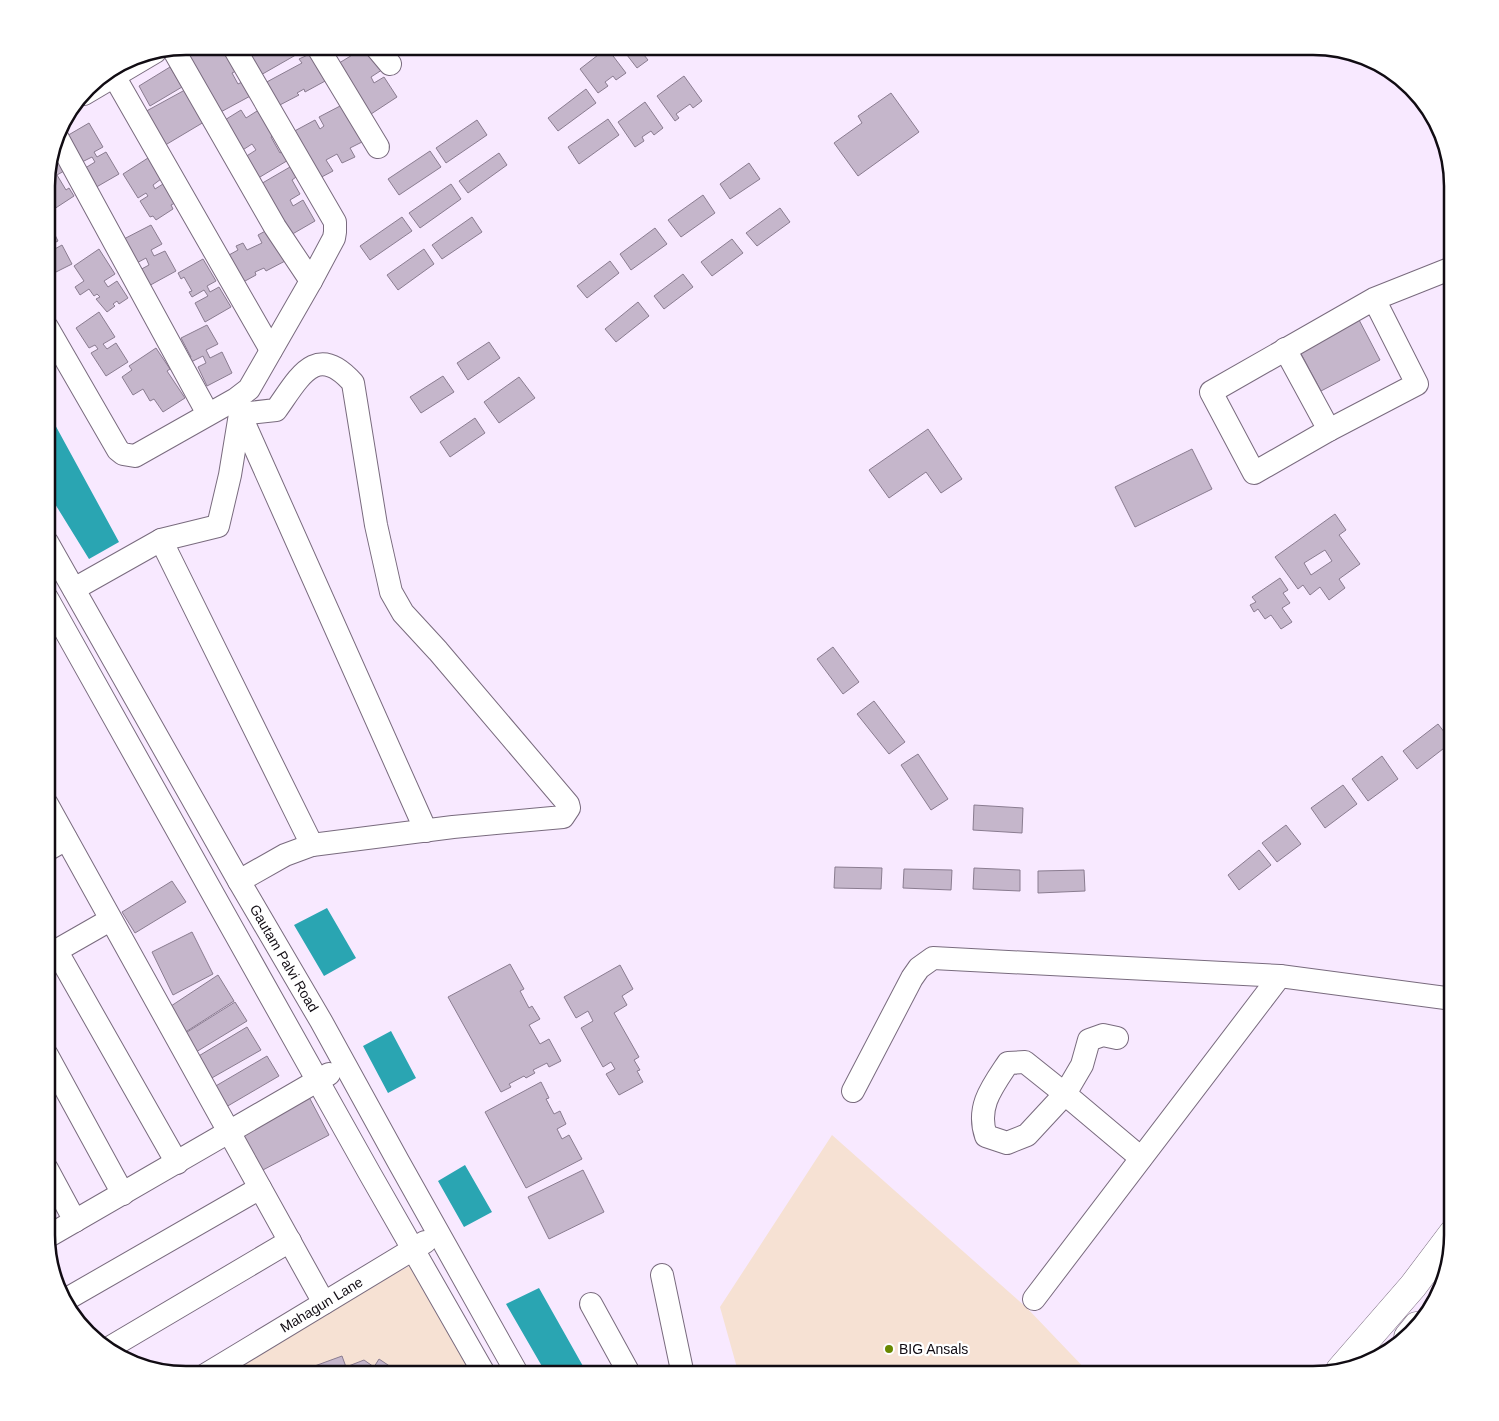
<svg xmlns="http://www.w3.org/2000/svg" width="1499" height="1421" font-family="Arial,sans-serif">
<rect width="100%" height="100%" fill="#f8e9ff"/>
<path fill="#f6e1d3" d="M832,1135L1027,1308L1091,1375H739L720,1307Z
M411,1265L474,1375H213Z"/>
<path fill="#2aa5b2" d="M47,410L119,542L89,559L47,491Z
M327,908L356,958L324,976L294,925Z
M391,1031L416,1078L388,1093L363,1046Z
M465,1165L492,1212L464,1227L438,1181Z
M539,1288L588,1375H547L506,1304Z"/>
<path fill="#c5b6cb" stroke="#8a7c90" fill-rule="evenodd" d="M200,46H228L240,69L232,73L238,84L246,80L254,94L217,114L181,57Z
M242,46H307L308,48L259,76Z
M367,46L388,66L371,77L374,83L384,77L397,97L368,116L331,68Z
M620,46H665L655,54L651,49L644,55L648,60L637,68Z
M607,48L626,73L616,80L613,76L605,82L608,86L598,93L580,69Z
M312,53L327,80L305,92L304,89L297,93L299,95L276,107L263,84L302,63L299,59Z
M170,67L182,87L150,106L139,86Z
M684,76L702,101L693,108L690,104L676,114L679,118L675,121L657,96Z
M194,85L209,119L157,150L141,114Z
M586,89L596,103L558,131L548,118Z
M891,93L919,132L858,176L834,143L862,123L858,116Z
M645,102L663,128L654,135L651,131L642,137L644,141L635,147L618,122Z
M342,105L362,142L350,148L355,157L342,163L337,154L326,160L333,171L314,181L289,134L315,120L320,129L324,126L319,117Z
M265,106L280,131L271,137L280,153L290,147L295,156L255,180L242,159L256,150L252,144L238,153L220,123L241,110L246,118Z
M608,119L619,135L579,164L568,147Z
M477,120L487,135L446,163L436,148Z
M89,123L103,147L94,152L97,157L106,152L119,174L93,189L82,170L95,162L92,157L80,163L65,137Z
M430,151L441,167L399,195L388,179Z
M499,153L507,165L468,193L459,181Z
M53,154L64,171L57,175L66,190L69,188L74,196L48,213L47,211V177Z
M148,158L161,179L153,185L155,189L163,184L175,203L171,205L173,209L156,220L153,216L150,217L140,201L148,196L146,193L138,198L123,174Z
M749,163L760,179L730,199L720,184Z
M290,167L296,177L292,180L300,194L290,200L293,206L303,200L315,221L289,236L259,185Z
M451,184L461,199L420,228L409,213Z
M703,195L715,213L681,237L668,220Z
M780,208L790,222L757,246L746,233Z
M402,217L412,231L370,260L360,246Z
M472,217L482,232L442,259L432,245Z
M47,219L58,241L48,246L51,251L62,245L72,264L48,276L47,274Z
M151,225L162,244L151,250L154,256L165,251L176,271L145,288L136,272L149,265L146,258L133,265L120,241Z
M271,228L287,260L266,271L264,268L255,272L256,275L236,286L229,255L238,250L236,246L243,243L247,250L262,243L258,235Z
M655,228L667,244L631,270L620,254Z
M732,239L743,253L712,276L701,262Z
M99,249L115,274L104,281L108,287L117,281L128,298L119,304L117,301L113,304L115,306L107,312L96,299L100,297L97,294L94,296L89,289L80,295L75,287L84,281L74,266Z
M424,249L434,264L398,290L387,275Z
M203,259L216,281L207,286L210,292L219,287L231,307L205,322L195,303L208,296L204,290L192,297L189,292L192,291L184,277L181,279L178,273Z
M610,261L619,273L587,298L577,286Z
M683,274L693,287L664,309L654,296Z
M638,302L649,316L616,342L605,329Z
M99,312L115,337L103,344L107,349L116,343L128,362L106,376L91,353L98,349L95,345L89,348L76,328Z
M1357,316L1380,360L1321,391L1298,348Z
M207,325L218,344L206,350L210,358L222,352L232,373L207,386L198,367L206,363L203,356L191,362L189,358L191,357L181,338Z
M489,342L500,358L468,380L457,363Z
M156,348L170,369L167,371L185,398L163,412L154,399L150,401L143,389L133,395L122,377L132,370L129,366Z
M443,376L454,392L421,413L410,397Z
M519,377L535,398L499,423L484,402Z
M475,418L485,433L450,457L440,442Z
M928,429L962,479L941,493L926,472L889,498L869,470Z
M1192,449L1212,489L1135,527L1115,487Z
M1335,514L1346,530L1339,535L1360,564L1339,579L1345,588L1329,600L1320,587L1310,595L1303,585L1298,589L1275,557ZM1325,550L1332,561L1311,575L1304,563Z
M1280,578L1288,590L1283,593L1290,603L1282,608L1292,622L1281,629L1271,615L1265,619L1258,609L1254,612L1250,605L1256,602L1252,597Z
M833,647L859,682L843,694L817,659Z
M874,701L905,742L889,754L857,714Z
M1438,724L1452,742L1417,769L1403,751Z
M918,754L948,799L931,810L901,765Z
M1382,756L1398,779L1368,801L1352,779Z
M1343,785L1357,804L1325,828L1311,808Z
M974,805L1023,808L1022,833L973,830Z
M1286,825L1301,844L1277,862L1262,843Z
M1259,850L1271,865L1239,890L1228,875Z
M835,867L882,868L881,889L834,888Z
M974,868L1020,870V891L973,889Z
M904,869L952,870L951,890L903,888Z
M1084,870L1085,891L1038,893V871Z
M172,881L186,902L135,933L122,912Z
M192,932L213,974L173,995L152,952Z
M510,964L524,989L520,991L529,1008L532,1006L540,1019L529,1025L540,1044L549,1039L561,1061L549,1067L547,1063L533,1070L535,1073L526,1078L524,1076L509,1084L511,1087L501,1092L448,997Z
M620,965L633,989L622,996L627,1005L614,1013L639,1057L634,1060L640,1070L637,1071L643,1082L619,1095L606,1074L615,1069L611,1062L603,1067L581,1028L593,1021L588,1011L576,1018L564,997Z
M218,975L234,1001L184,1033L168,1008Z
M235,1002L247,1021L196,1052L184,1034Z
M247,1027L261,1050L210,1079L197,1057Z
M267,1056L279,1076L226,1107L214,1087Z
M541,1082L549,1098L546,1099L554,1114L560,1111L566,1124L557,1129L562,1139L569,1135L582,1159L526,1188L485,1112Z
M309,1097L329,1135L261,1171L241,1133Z
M583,1170L604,1212L549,1239L528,1197Z
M342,1356L346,1367L364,1360L374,1367L379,1359L403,1375H290Z"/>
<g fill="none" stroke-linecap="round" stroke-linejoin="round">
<g stroke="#796b7e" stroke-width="24">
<g id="minor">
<path d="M317,46L378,147"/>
<path d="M375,46L390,64"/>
<path d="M173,49L275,227L311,281"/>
<path d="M114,76L271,350"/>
<path d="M84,94L155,52"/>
<path d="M57,137L208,414"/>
<path d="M1374,299L1417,384L1329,430L1254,473L1211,392L1374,299L1452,268"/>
<path d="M47,327L118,450L123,454L135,456L236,399L249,389L311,281L334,238L335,232V222L233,46"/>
<path d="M1285,349L1329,430"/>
<path d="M240,414L426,831"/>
<path d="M161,540L312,845"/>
<path id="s1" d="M47,542L239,881L321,1021L398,1161L518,1375"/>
<path d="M74,589L161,540L218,526L230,475L240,414L276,410C299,378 316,341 353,383L376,525L391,592L403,613L438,651L568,804L569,808L563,817L453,827L312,845L285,855L239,881"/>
<path d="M47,598L370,1174L485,1375"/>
<path d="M47,804L324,1303"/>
<path d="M47,850L66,839"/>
<path d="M56,950L177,1163"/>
<path d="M47,956L110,920"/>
<path d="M1117,1038L1103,1035L1089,1040L1082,1065L1065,1094L1025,1062L1008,1063C992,1087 976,1107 986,1136L1007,1143L1027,1135L1065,1094L1141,1158"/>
<path d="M47,1055L123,1194"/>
<path d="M853,1091L912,978L919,968L933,958L1280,976L1453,999"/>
<path d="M47,1169L75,1221"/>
<path d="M47,1237L329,1074"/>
<path d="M662,1275L683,1375"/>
<path d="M1034,1299L1280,976"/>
<path d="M65,1300L260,1188"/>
<path d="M591,1304L630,1375"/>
<path d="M109,1348L290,1241"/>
<path id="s2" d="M205,1375L425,1242"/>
</g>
</g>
<g stroke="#796b7e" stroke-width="29">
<path id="major" d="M1408,1337L1417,1326
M1340,1370L1413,1286L1453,1233"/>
</g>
<use href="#minor" stroke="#fff" stroke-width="22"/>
<use href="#major" stroke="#fff" stroke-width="28"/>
</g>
<circle fill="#698800" stroke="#fff" stroke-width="2" cx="889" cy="1349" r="5"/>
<g text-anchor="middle" stroke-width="4.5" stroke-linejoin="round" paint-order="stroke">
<g font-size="14" fill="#110c13" stroke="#fff">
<text dy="5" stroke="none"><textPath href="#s1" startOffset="479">Gautam Palvi Road</textPath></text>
<text dy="5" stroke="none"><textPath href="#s2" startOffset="136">Mahagun Lane</textPath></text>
</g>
<g font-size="14" fill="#110c13" stroke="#fff" text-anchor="start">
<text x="899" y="1354">BIG Ansals</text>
</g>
</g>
<path d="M0 0H1499V1421H0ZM186 55H1313A131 131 0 0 1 1444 186V1235A131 131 0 0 1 1313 1366H186A131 131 0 0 1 55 1235V186A131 131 0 0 1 186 55Z" fill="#fff" fill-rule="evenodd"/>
<path fill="none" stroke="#110c13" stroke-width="2.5" d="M186 55H1313A131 131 0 0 1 1444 186V1235A131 131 0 0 1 1313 1366H186A131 131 0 0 1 55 1235V186A131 131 0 0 1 186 55Z"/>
</svg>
